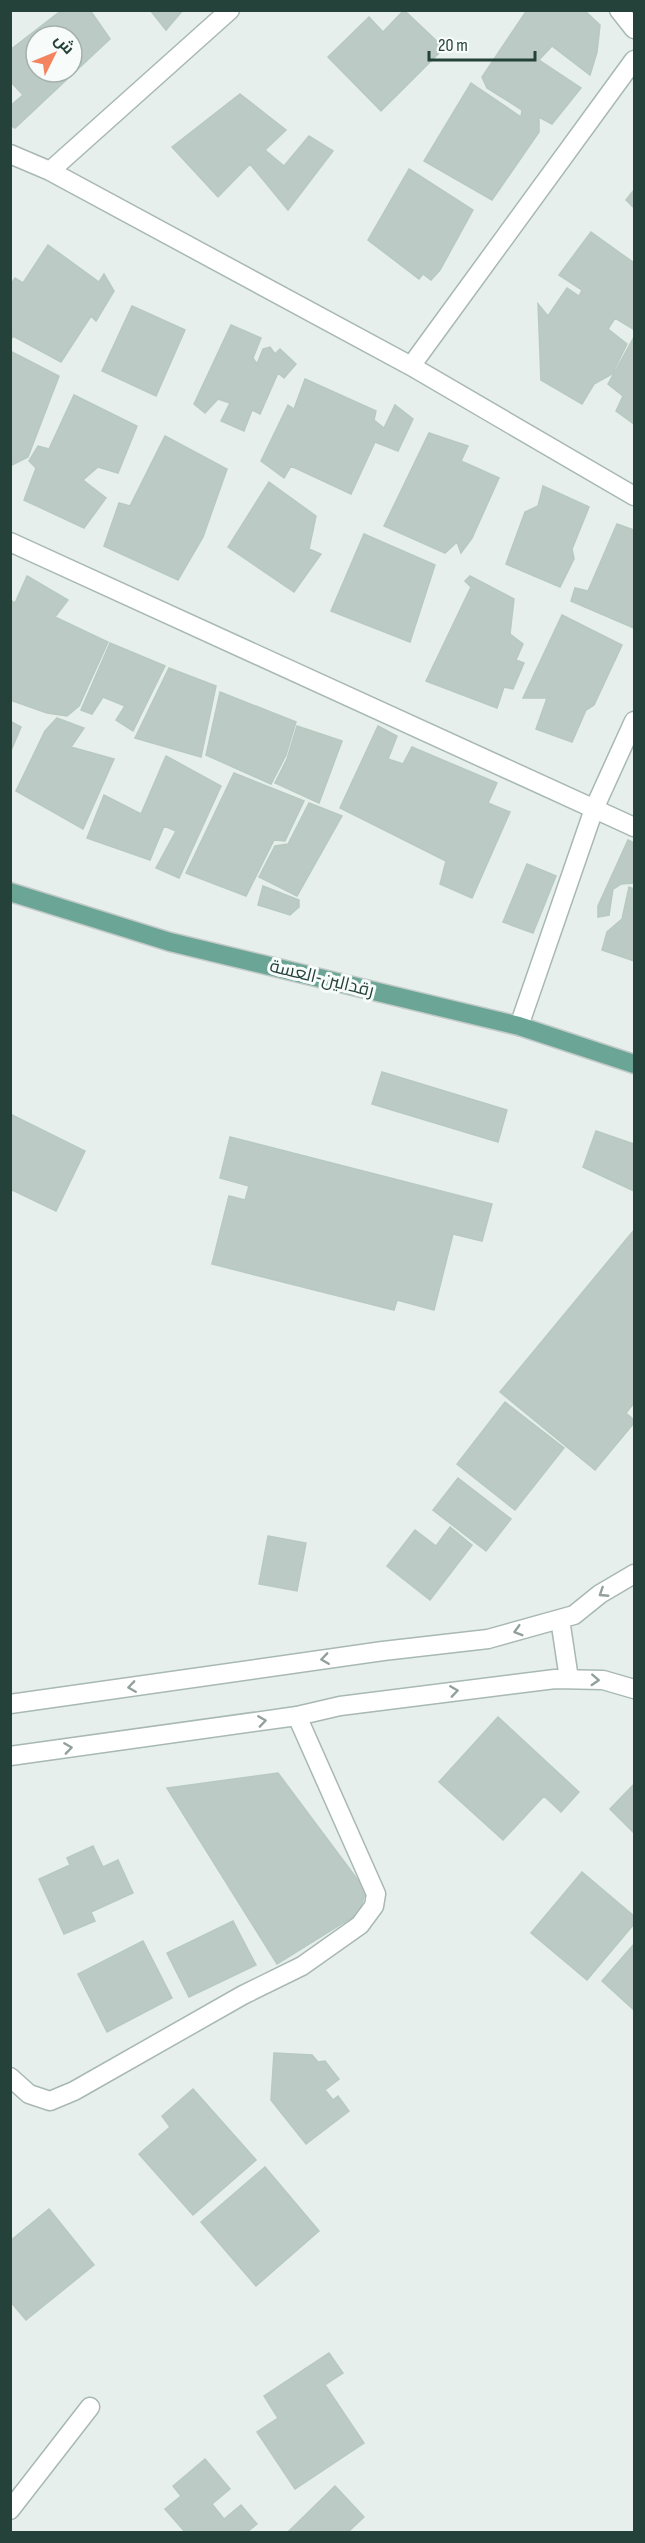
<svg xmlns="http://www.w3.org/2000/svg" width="645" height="2543" font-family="'Sofia Sans Condensed',Cairo,sans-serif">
<rect width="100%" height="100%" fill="#e6efeb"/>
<path fill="#bbcac4" stroke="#b8c9c2" stroke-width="1.5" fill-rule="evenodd" d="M62,10H90L110,39L15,128L10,125V106L23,95L10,81V50ZM36,36H72V72H36Z
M150,10H183L166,30Z
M404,10L444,48L381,111L328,57L369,17L383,32Z
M527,10H584L600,25L597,52L590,75L552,46L539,60L581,88L552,124L539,117V132L492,200L424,161L471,83L521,117L522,110L487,88L482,77Z
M240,94L286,130L265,150L284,166L309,136L333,151L288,210L250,164L218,197L172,147Z
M409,169L473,210L440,270L431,280L423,274L419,279L368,240Z
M634,190V208L626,200Z
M591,232L634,263V327L633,329L615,318L608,329L627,344L612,374L594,384L582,404L541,380L538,304L548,316L567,288L579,296L582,290L559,275Z
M48,245L99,282L104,274L114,291L96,321L91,316L61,362L13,336L10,341V286L15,278L23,283Z
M132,306L185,330L156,396L102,371Z
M231,325L261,338L253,358L257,364L263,349L270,347L275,354L280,349L296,364L284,378L278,373L260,414L252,410L244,431L221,421L230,403L218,399L205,413L194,404Z
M634,337V424L616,411L623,396L608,384Z
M10,351L59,376L28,457L10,466Z
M305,379L376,411L374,420L384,428L395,405L413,419L398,451L375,442L351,494L291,466L284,478L261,461L288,405L294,409Z
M74,395L137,426L118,473L98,467L83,480L106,498L84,528L24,500L36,468L29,461L38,446L49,449Z
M429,433L468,446L461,461L499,478L472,538L461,553L457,542L445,553L384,526Z
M165,436L227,469L203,537L178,580L104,546L119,503L130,506Z
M269,482L316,516L309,549L321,554L294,592L228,547Z
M543,486L589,507L572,549L574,559L560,587L506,564L525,512L538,506Z
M617,524L634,530V628L571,601L575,588L588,591Z
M364,534L435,565L410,642L331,611Z
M27,576L68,600L55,617L108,642L79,706L67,716L47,713L10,700V600L15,603Z
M470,576L514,599L510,634L523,644L516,660L524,663L513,689L504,687L497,708L426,681L471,587L465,581Z
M562,615L622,645L594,705L586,710L572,742L536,729L547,698H523Z
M110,643L165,666L133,731L116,720L125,706L103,697L92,714L81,710Z
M169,668L216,686L201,757L135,738Z
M220,692L296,722L286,755L271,784L206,755Z
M57,718L84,728L71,747L114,759L83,829L16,791L45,731Z
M10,721L21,727L10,753Z
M297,726L342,741L319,803L275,783L287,759Z
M378,726L397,736L388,759L403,764L412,747L497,783L488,803L510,812L472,898L440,884L446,861L340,808Z
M166,756L221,786L179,878L156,868L176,831L164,826L150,860L87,838L104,795L141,814Z
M234,773L304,801L285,841L274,840L246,896L186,873Z
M309,803L342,816L297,896L259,877L275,846L288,844Z
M628,840L634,843V883L621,884L613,889L609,915L598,917V906Z
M527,864L556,876L533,933L503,922Z
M263,886L299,900V907L290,915L258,905Z
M629,887L634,889V961L602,950L607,932L622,919Z
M382,1072L507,1110L498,1142L372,1104Z
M10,1114L85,1151L56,1211L10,1189Z
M596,1131L634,1144V1191L583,1167Z
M230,1137L492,1204L482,1241L453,1234L434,1310L397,1300L394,1310L212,1264L229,1196L245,1200L249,1186L220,1178Z
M634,1230V1403L626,1413L634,1420V1423L595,1470L500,1392Z
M505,1402L564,1448L515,1510L457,1464Z
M458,1478L511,1519L486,1551L433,1510Z
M450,1527L472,1545L430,1600L387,1566L415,1530L436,1546Z
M268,1536L306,1543L297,1591L259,1584Z
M498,1717L579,1792L561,1812L544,1796L503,1840L439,1782Z
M278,1773L366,1891L359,1913L277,1964L167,1788Z
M634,1784V1833L610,1809Z
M93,1846L103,1867L118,1860L133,1893L91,1912L95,1921L64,1934L39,1879L70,1865L67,1858Z
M582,1872L634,1916V1924L587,1980L531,1933Z
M233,1921L256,1965L189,1997L167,1953Z
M143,1941L172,1998L107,2032L78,1974Z
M634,1944V2010L602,1981Z
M274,2053L312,2055L318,2062L325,2061L339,2079L325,2090L333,2100L338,2096L349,2111L306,2144L271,2100Z
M193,2089L256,2160L193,2215L139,2154L170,2127L162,2116Z
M265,2167L319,2231L256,2286L201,2222Z
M49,2209L94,2265L26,2320L10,2301V2241Z
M329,2353L343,2373L325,2385L364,2443L295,2489L257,2432L278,2418L264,2396Z
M205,2459L230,2489L212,2504L224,2519L241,2505L257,2524L247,2532H185L165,2509L181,2496L173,2486Z
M335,2486L364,2517L348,2532H288Z"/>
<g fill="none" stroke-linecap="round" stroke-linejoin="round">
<g stroke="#a8b8b2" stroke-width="21">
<path id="minor" d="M619,10L634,29
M10,154L50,171L411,366L634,496
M50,171L230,10
M411,366L634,60
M10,542L634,827
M519,1026L594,809L634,721
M560,1619L569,1679
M10,1704L383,1651L488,1639L574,1615L600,1594L634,1574
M10,1756L297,1716L340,1706L555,1679L603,1680L634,1689
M10,2077L29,2094L50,2101L74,2091L243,1995L302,1966L360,1925L374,1906L376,1894L297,1716
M10,2510L90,2407"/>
</g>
<g stroke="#c2cac8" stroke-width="21">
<path id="major" d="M10,892L170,942L519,1026L634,1064"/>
</g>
<use href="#minor" stroke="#fff" stroke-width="18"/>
<use href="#major" stroke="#6aa596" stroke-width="18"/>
</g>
<defs><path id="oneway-chevron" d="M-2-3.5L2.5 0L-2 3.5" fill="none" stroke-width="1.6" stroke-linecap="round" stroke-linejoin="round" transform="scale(1.5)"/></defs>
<g stroke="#92a09c">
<use href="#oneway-chevron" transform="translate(603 1593) rotate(147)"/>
<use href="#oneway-chevron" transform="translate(518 1631) rotate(164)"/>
<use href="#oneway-chevron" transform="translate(325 1659) rotate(172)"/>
<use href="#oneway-chevron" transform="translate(595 1680) rotate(3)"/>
<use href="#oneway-chevron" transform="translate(132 1687) rotate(172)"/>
<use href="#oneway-chevron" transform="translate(454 1691) rotate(-8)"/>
<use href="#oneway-chevron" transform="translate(262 1721) rotate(-8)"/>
<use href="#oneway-chevron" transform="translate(68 1748) rotate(-8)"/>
</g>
<g text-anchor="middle" stroke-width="6" stroke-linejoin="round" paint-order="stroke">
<g font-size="18" fill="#24423a" stroke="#f7fbf9">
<text transform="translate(322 978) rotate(14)" y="6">رقدالين-العسة</text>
</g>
</g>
<rect width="645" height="2543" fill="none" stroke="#24423a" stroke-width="24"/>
<g transform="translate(54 54) rotate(47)"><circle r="28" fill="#f7fbf9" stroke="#a3b1ad" stroke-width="1.5"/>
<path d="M0-4.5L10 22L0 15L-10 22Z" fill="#f4845f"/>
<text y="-9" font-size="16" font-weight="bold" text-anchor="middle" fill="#24423a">ش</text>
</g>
<path d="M429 51v9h106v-9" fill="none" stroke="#24423a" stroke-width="3"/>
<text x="438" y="51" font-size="18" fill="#24423a" stroke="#f7fbf9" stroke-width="4.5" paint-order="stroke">20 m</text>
</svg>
